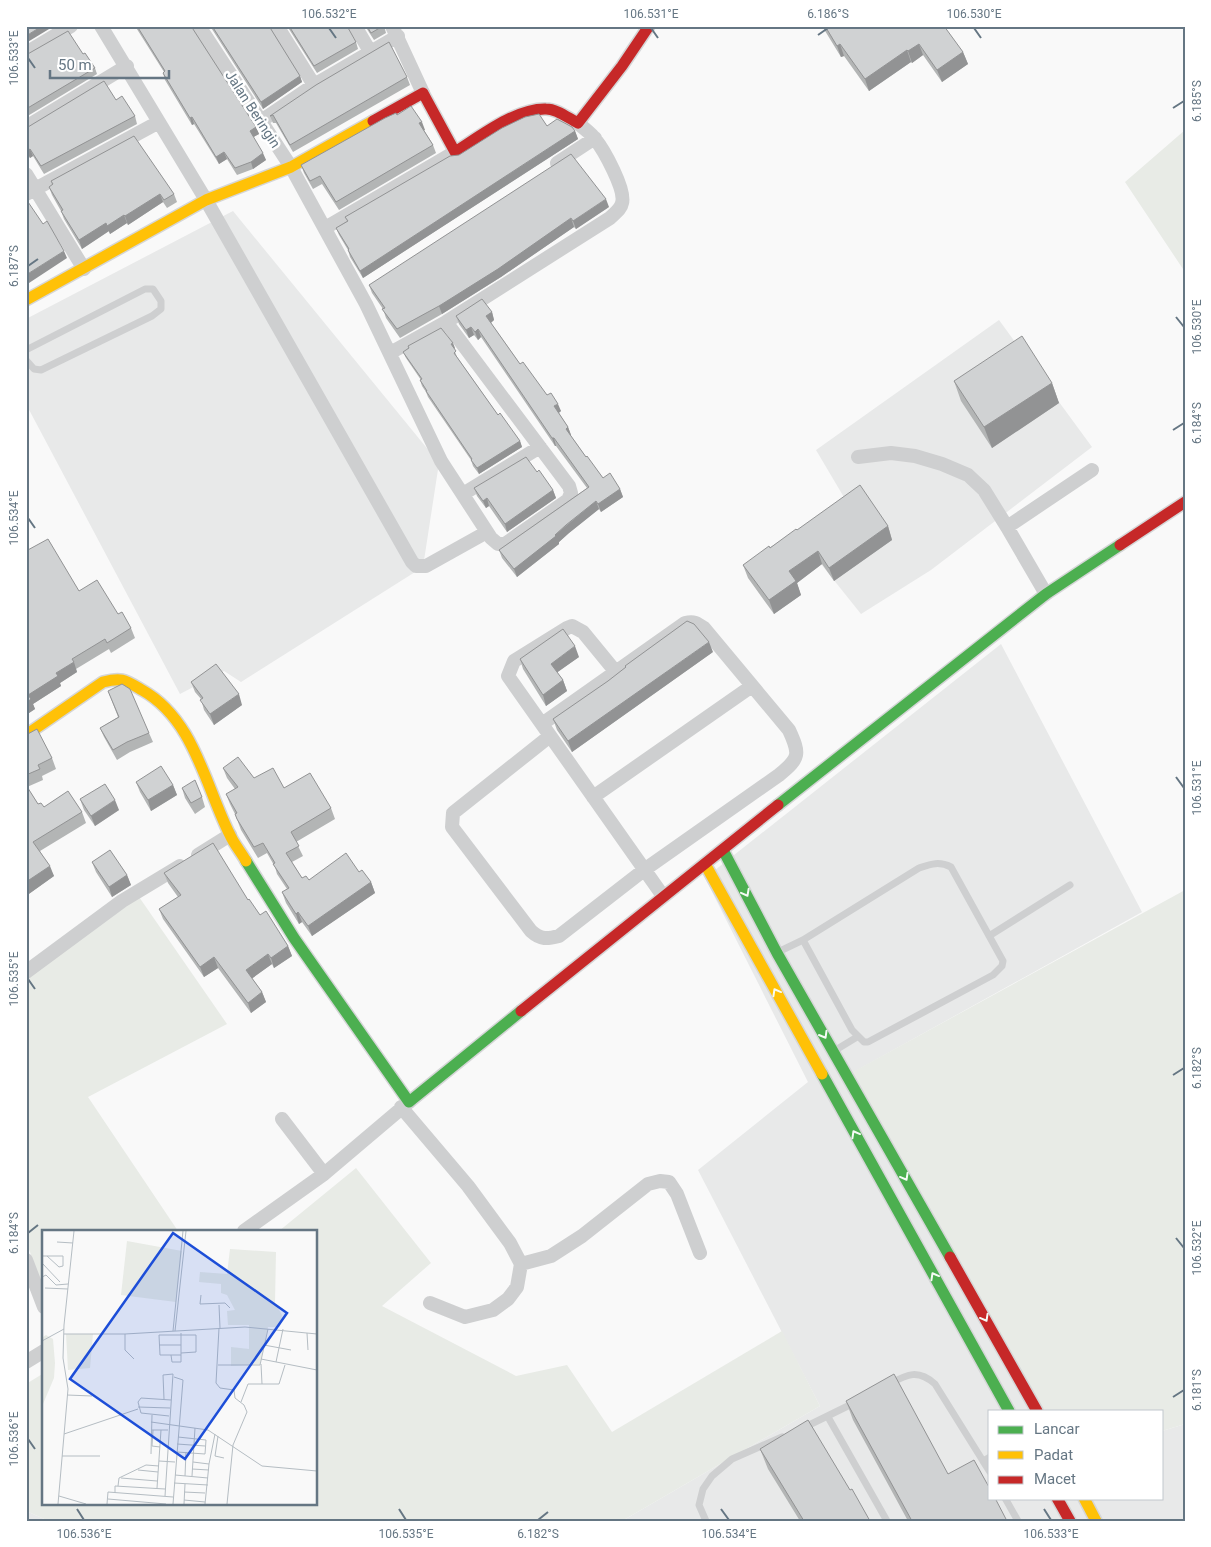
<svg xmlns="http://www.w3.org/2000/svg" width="1211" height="1547" font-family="Roboto,sans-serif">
<rect width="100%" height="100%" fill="#f9f9f9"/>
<path fill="#e8e9e9" d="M233,211L439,463L423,567L241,682L224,671L180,694L26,404V319Z
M999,320L1092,447L931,570L861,614L797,534L845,499L816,450Z
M1001,644L1142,912L850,1074L1030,1411H990V1498H1162V1431L1185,1424V1521H622L820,1406L698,1170L808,1082L705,878Z
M26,1511L49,1521H26Z"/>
<path fill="#e8ebe6" d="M1185,130V272L1125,182Z
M1185,890V1424L1162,1431V1411H1030L849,1074Z
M137,894L227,1024L88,1097L178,1231H44V1291L26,1241V979Z
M356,1168L431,1263L382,1306L516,1376L567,1365L612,1432L782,1331L820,1406L622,1521H49L26,1511V1384L44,1373V1503H316V1231H279Z"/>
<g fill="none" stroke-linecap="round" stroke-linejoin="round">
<g stroke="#d5d6d7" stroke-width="14">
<path id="fast" d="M778,805L1046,594L1120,545
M723,850L777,953L950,1257
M246,861L294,938L409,1102L521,1011
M822,1074L1009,1411"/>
</g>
<g stroke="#d5d6d7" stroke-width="14">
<path id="slow" d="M26,300L206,200L291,167L373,121
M26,735L103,682C122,677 125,680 142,690C194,719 205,785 230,835C234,844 241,852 246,861
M705,864L822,1074
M1084,1498L1096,1521"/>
</g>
<g stroke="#d5d6d7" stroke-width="14">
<path id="jam" d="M373,121L423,93L455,152C479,137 516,108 546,109C557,109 568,118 578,123L622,66L649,26
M1120,545L1185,502
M521,1011L778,805
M950,1257L1037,1411
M1057,1498L1070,1521"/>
</g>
<path stroke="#cecfd0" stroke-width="7" d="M26,350L145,289H153L161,301V309L152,316L41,370L34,369L26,360
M989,936L1070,885
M778,952L803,940L919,868C931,864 939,861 951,867L1003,961L1002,966L993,975L868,1042H864L852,1030L803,940
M834,1051L857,1037
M889,1384C908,1374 918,1369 935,1384L983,1461L990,1457
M828,1417L887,1521
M803,1428L856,1402
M983,1461L990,1472
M1005,1498L1018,1521
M706,1521L699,1505L703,1489L712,1476L732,1459L782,1437"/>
<path stroke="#cecfd0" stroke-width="14" d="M101,26L206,200L412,562L416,566H426L487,532
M199,26L291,167L366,304L441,461L491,538L498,544H505L568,500L571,493L569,486L446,322
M277,26L314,85
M355,26L371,53
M392,26L423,93
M26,53L71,26
M261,121L314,85L398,36
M26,127L127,66
M557,163L595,138
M26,174L84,269
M26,194L159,122
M325,228L455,152
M390,353L446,322L610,218C615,213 621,209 622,203C626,190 604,150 595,139C591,133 583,128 578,123
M858,457L891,453L915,456L942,464L968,475L984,490L1007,527L1046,594
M463,494L540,447
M1007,527L1092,470
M615,671L583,632L572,626L567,628L514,661L508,676L663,896
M542,724L685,623C694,621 697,623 704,628L789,730C800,754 800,758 779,775L644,870L559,936C547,939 541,940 531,931L452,827L453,813L550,736
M593,797L752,686
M198,855L230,835
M26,972L122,901L180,866
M401,1107L468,1186L510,1243L521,1264L517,1287L508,1299L493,1310L465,1317L430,1303
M282,1119L324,1174
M244,1231L324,1174L409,1102
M26,1260L44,1307
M521,1264L551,1256L582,1236L648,1184L660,1181L669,1182L677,1194L700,1253
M26,1362L44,1351"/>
<use href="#fast" stroke="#4caf50" stroke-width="11"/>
<use href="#slow" stroke="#ffc107" stroke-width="11"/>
<use href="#jam" stroke="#c62828" stroke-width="11"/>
</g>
<path fill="#b3b5b5" d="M135,26H191L256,127L259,134L253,137L266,160L253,169L237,175L227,159L219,164L194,124L192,125L165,80L163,73L164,72Z
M210,26H269L300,76L302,82L263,109Z
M287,26H347L356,42L358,49L317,73Z
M365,26H384L386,33L374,40Z
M822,26H870V27L963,52L968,64L942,82L923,55L912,63L911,62L869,91L844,56L841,57Z
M83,54L95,68L97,74L26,117V64L28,63L26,59V55Z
M407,77L410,85L293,152L276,123H273L270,116Z
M116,100L135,116L137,124L44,174L33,156L30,158L26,153V127Z
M397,115L425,130H424L433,145L436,153L339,210L322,184L313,189L304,173L301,165Z
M575,131L578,139L363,278L350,257L348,250L339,235L336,228L347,221L345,217L459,155Z
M51,181L174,194L177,202L167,208L163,202L128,225L127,223L110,234L109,231L82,249L64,219L61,211L52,195L49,187L52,185Z
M609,207L576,229L574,227L501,277L442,314L400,338L386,318L383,309L372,293L369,285Z
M492,312L494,320L491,323L520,364L561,411L559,413L568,427L571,435V436L586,457L603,478L620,489L623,497L601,512L599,509L569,533L559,542V544L517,577L502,558L499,550L587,488L556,446H555L481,337L478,340L474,335L469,338L459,324L456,316Z
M408,346L455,348L454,349L457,357L498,415L520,441L522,447L479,474L473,466L471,460L428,397L426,392L422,386L420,380H421L406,358L403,352L408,348Z
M954,381L1052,383L1059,403L992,448L961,401Z
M537,472L553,490L556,498L507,532L489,506L486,508L477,496L474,488Z
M888,526L892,540L834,581L822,564L797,583L801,595L774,614L748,578L743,565L797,530Z
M79,591L118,614L131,628L135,638L111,653L109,649L76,669L77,672L60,683L61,686L33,704L35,709L26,715Z
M713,652L572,752L557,730L553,719Z
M579,657L557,672L563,680L567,691L546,706L523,669L520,659Z
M191,682L242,705L214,725L204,710L201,699L195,692Z
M108,691L149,733L153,742L130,752L117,760L104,737L100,728L118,717Z
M26,735L52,758L56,769L42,776L43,780L27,787L38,804L44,807L82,812L86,823L40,851L54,876L26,896V743H27Z
M223,768L284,788L331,808L335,819L296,842L303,856L292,862L302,878L309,880L359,872L371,882L375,893L312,936L302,922L299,924L286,903L282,892L287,889L277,874L275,867L267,853L258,858L241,830L235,814L230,804L226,794L235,789L227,778Z
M136,782L173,785L177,795L151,811L140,792Z
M182,788L202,797L205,807L195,814L185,798Z
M80,799L119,810L95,826L84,810Z
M92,862L127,875L131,885L112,897L96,872Z
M164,873L248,900L260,915L288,946L292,956L274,968L272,964L252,978L262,992L266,1002L251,1013L218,968L204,977L163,919L159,909L178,897L168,883Z
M846,1401L948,1474L1007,1521H908L853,1420Z
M760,1449L870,1521H800L768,1469Z"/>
<path fill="#929394" d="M42,26H54L26,43V36Z
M840,44L844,56L841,57L837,46Z
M919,44L923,55L912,63L908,51Z
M907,50L911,62L869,91L865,79Z
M963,52L968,64L942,82L937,70Z
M300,76L302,82L263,109L261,102Z
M192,117L194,124L192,125L190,118Z
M422,122L425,130L422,131L419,123Z
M256,127L259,134L252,138L250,131Z
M575,131L578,139L363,278L360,271Z
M30,149L33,156L30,158L27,151Z
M224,152L227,159L219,164L216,157Z
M263,153L266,160L253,169L251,162Z
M160,194L163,202L128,225L125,216Z
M606,199L609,207L576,229L573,221Z
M124,215L127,223L110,234L107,226Z
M571,218L574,227L501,277L442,314L439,306Z
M106,223L109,231L82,249L79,240Z
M64,251L67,258L29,283L26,275Z
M492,312L494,320L489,324L486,316Z
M471,327L474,335L469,338L466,330Z
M478,329L481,337L478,340L475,332Z
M453,343L455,348L453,350L451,344Z
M1052,383L1059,403L992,448L984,427Z
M558,404L561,411L557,414L554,406Z
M568,427L571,435L569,437L566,429Z
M552,438H554L556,446H555Z
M520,441L522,447L479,474L477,468Z
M620,489L623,497L601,512L598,504Z
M553,490L556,498L507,532L505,524Z
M487,498L489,506L486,508L483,501Z
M596,501L599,509L569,533L559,542V544L517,577L514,569Z
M888,526L892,540L834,581L829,568Z
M818,551L822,564L797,583L801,595L774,614L769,600L789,571Z
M709,642L713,652L572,752L568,741Z
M575,646L579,657L555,674L551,664Z
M74,662L77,672L60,683L61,686L33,704L35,709L26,715V703L28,695L56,673Z
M563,680L567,691L546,706L543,695Z
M239,694L242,705L214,725L210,714Z
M173,785L177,795L151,811L148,800Z
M115,800L119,810L95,826L91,816Z
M50,866L54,876L26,896V882Z
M127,875L131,885L112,897L109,887Z
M371,882L375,893L312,936L308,926Z
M298,912L302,922L299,924L296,914Z
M288,946L292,956L274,968L271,958Z
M268,954L272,964L250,980L246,970Z
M214,957L218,968L204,977L200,967Z
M262,992L266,1002L251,1013L248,1003Z"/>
<path fill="#d0d2d3" stroke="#929394" d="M26,26H42L26,36Z
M137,26H191L256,127L250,131L263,153L251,162L235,168L224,152L216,157L192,117L190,118L163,73L165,71Z
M212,26H269L300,76L261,102Z
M289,26H347L356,42L314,66Z
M367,26H383L371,33Z
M825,26H870V27L872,26H944L963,52L937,70L919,44L908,51L907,50L865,79L840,44L837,46Z
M68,31L83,54L85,53L95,68L26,109V64L29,62L26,57V55Z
M389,42L407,77L290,145L273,115L270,116L316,85Z
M104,81L116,100L122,96L135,116L41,166L30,149L27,151L26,150V127H28Z
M411,106L422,122L419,123L433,145L336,202L320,176L310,181L301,165L385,118L396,113L397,115Z
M539,114L547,126L557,119L572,127L575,131L360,271L348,250L349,249L336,228L348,221L345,217L450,156L459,155L502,128L525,117Z
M134,136L174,194L164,200L160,194L125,216L124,215L107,226L106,223L79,240L61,211L63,210L49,187L53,184L51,181Z
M571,154L606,199L573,221L571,218L498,269L439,306L397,329L382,309L385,308L369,285Z
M26,199L43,224L47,221L64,251L26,275Z
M482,299L492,312L486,316L520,364L523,362L547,395L551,393L558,404L554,406L568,427L566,429L586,457L587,456L603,478L610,473L620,489L598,504L596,501L566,525L555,535L556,536L514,569L499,550L589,487L554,438H552L478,329L475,332L471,327L466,330L456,316Z
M441,328L453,343L451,344L456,351L454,353L498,415L500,413L520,441L477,468L471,460L472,459L426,391H427L420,380L422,379L403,352L409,348L408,346Z
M1022,336L1052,383L984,427L954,381Z
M526,457L537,472L539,470L553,490L505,524L487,498L483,501L474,488Z
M860,485L888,526L829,568L818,551L789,571L796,581L769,600L743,565L769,546L770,548L796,529L797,530Z
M48,539L79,591L97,580L118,614L122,612L131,628L107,643L105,639L72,659L74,662L56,673L58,676L28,695L31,699L26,703V551Z
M687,621L694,624L709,642L568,741L553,719L608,681L626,667L625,666Z
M563,629L575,646L551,664L563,680L543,695L520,659Z
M216,664L239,694L210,714L200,700L203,698L191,682Z
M122,684L130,689L149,733L127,742L113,750L100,728L119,717L108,691Z
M37,729L52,758L38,765L40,769L26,775V743L28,742L26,739V735Z
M238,757L254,778L273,768L284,788L310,773L331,808L291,832L299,846L286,853L302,878L306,876L309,880L346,853L359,872L362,870L371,882L308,926L298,912L296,914L282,892L289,888L273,864L275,863L263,843L254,847L237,819L235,814L237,813L226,794L238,787L223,768Z
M161,766L173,785L148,800L136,782Z
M195,780L202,797L191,803L182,788Z
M105,784L115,800L91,816L80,799Z
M26,785L38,804L41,803L44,807L68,791L82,812L33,842L50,866L26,882Z
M213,843L248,900L249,899L260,915L266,911L288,946L271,958L268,954L246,970L262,992L248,1003L214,957L200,967L159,909L181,895L164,873Z
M110,850L127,875L109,887L92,862Z
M894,1374L948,1474L974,1460L990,1489V1498H995L1007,1521H912L846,1401Z
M808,1420L850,1490L852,1489L870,1521H804L760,1449Z"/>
<defs><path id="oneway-chevron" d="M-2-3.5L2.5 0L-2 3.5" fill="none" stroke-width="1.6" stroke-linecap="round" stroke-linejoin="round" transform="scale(1.25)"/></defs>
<g stroke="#f6fbf6">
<use href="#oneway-chevron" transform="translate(746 893) rotate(62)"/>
<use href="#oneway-chevron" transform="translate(776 992) rotate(-119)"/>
<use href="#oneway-chevron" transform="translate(824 1035) rotate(60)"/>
<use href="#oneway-chevron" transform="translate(855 1134) rotate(-119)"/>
<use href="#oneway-chevron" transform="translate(905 1177) rotate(61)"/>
<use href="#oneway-chevron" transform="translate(934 1276) rotate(-119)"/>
<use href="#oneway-chevron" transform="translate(985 1318) rotate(61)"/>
</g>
<path fill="none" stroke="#657683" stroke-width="2" d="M329,28L336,38M651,28L658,38M974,28L981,38M818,35L828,28M28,58L35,68M1173,108L1184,101M28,266L38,259M1176,317L1184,327M1173,430L1184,423M28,518L35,528M1176,777L1184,788M28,979L35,989M1173,1075L1184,1068M28,1233L38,1225M1176,1238L1184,1248M1173,1397L1184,1390M28,1439L35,1449M77,1509L84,1520M399,1509L406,1520M721,1509L729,1520M1044,1509L1051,1520M538,1520L548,1512"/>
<g text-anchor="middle" stroke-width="5" stroke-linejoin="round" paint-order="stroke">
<g font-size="14" fill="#657683" stroke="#fff">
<text transform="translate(253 109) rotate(57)" y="5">Jalan Beringin</text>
</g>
</g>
<g transform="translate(42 1230)">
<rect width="275" height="275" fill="#f9f9f9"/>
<path d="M85,11L140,21L134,72L79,65ZM188,19L234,22L233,73L240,85L238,97H226L218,134L189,136V117L207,119V95H186L185,81L193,80L185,65L179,63V54L157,52L158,42L185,44ZM24,104H51L48,138L26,140ZM4,105L11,109L13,133L12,148L1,174L0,122L1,107Z" fill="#e8ebe6"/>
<path fill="none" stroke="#b5bdc3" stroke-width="1" d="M15,12L31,13M0,26H21V36L17,37L5,26M0,33L18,52M0,47L4,45L14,55L26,54M3,58L26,59M159,65L158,74L183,73L188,78M177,75L178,98M177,98L174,153L178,158L192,160L193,168L202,175L205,182L191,215L185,274M131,101L141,1M133,101L144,1M265,103L266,120M22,104H83L203,97L275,104M83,104V120L92,129M0,111L22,99M117,115H139M222,115L249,120M139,123L154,122V105H117L118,125H139M129,125L130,132H139V103M219,129L275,140M234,132L241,99M219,134L220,154M176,135H218L226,99M25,165L50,166M122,169L121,145L131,144L123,266M199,172L206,154H237L243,135M96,177L128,178M127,186L99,183L96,172L99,168L129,170M109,192L166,200L220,236L275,241M110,200H126M111,200L110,216L118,217M22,204L96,179M176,206L173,226L182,228M135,214L163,216M135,222L163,224L164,210L136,207M109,224L110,185M20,226H58M117,231L133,232M151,232L167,234L163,274M167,234L173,204M150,239L167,240M96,240L116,242M133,245L166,248M143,246L144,222M150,246L153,198M79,248L115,251M132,253L166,255M76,256L77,248L104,235L117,236M115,258L119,200M142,262L163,263M73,263V256L123,259M17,266L44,274M66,269L124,274M142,270L163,272M16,274L26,159L21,128L22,95L32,1M65,274L66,262L131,267M131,274L141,150L132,147M142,274L143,254"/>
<path fill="#1d4ed8" fill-opacity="0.15" stroke="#1d4ed8" stroke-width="2.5" d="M131,3L245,83L143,229L28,149Z"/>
<rect width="275" height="275" fill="none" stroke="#657683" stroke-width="2.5"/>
</g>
<rect width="1211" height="1547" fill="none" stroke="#ffffff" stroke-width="55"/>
<rect x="988" y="1410" width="175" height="90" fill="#ffffff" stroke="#c1c8cd"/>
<rect x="998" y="1426" width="25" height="8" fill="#4caf50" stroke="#c1c8cd"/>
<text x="1034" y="1434" font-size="15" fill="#657683">Lancar</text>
<rect x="998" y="1451" width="25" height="8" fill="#ffc107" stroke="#c1c8cd"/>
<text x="1034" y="1460" font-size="15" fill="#657683">Padat</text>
<rect x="998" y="1476" width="25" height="8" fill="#c62828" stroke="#c1c8cd"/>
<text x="1034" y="1484" font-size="15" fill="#657683">Macet</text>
<path d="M50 70v8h119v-8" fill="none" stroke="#657683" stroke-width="2.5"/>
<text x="58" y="70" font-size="15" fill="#657683" stroke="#ffffff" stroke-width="4" paint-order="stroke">50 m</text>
<rect x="28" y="28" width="1156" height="1492" fill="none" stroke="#657683" stroke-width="2"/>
<g font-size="12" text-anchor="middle" fill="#657683">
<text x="329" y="18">106.532°E</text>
<text x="651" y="18">106.531°E</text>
<text x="828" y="18">6.186°S</text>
<text x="974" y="18">106.530°E</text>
<text transform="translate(14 58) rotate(-90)" y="4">106.533°E</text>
<text transform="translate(1197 101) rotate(-90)" y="4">6.185°S</text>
<text transform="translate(14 266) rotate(-90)" y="4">6.187°S</text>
<text transform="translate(1197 327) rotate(-90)" y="4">106.530°E</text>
<text transform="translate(1197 423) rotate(-90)" y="4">6.184°S</text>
<text transform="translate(14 518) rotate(-90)" y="4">106.534°E</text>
<text transform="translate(1197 788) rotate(-90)" y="4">106.531°E</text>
<text transform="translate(14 979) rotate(-90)" y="4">106.535°E</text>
<text transform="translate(1197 1068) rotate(-90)" y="4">6.182°S</text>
<text transform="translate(14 1233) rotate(-90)" y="4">6.184°S</text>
<text transform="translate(1197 1248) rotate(-90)" y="4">106.532°E</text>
<text transform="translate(1197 1390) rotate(-90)" y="4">6.181°S</text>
<text transform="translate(14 1439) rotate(-90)" y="4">106.536°E</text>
<text x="84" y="1538">106.536°E</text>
<text x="406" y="1538">106.535°E</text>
<text x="538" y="1538">6.182°S</text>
<text x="729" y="1538">106.534°E</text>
<text x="1051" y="1538">106.533°E</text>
</g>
</svg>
